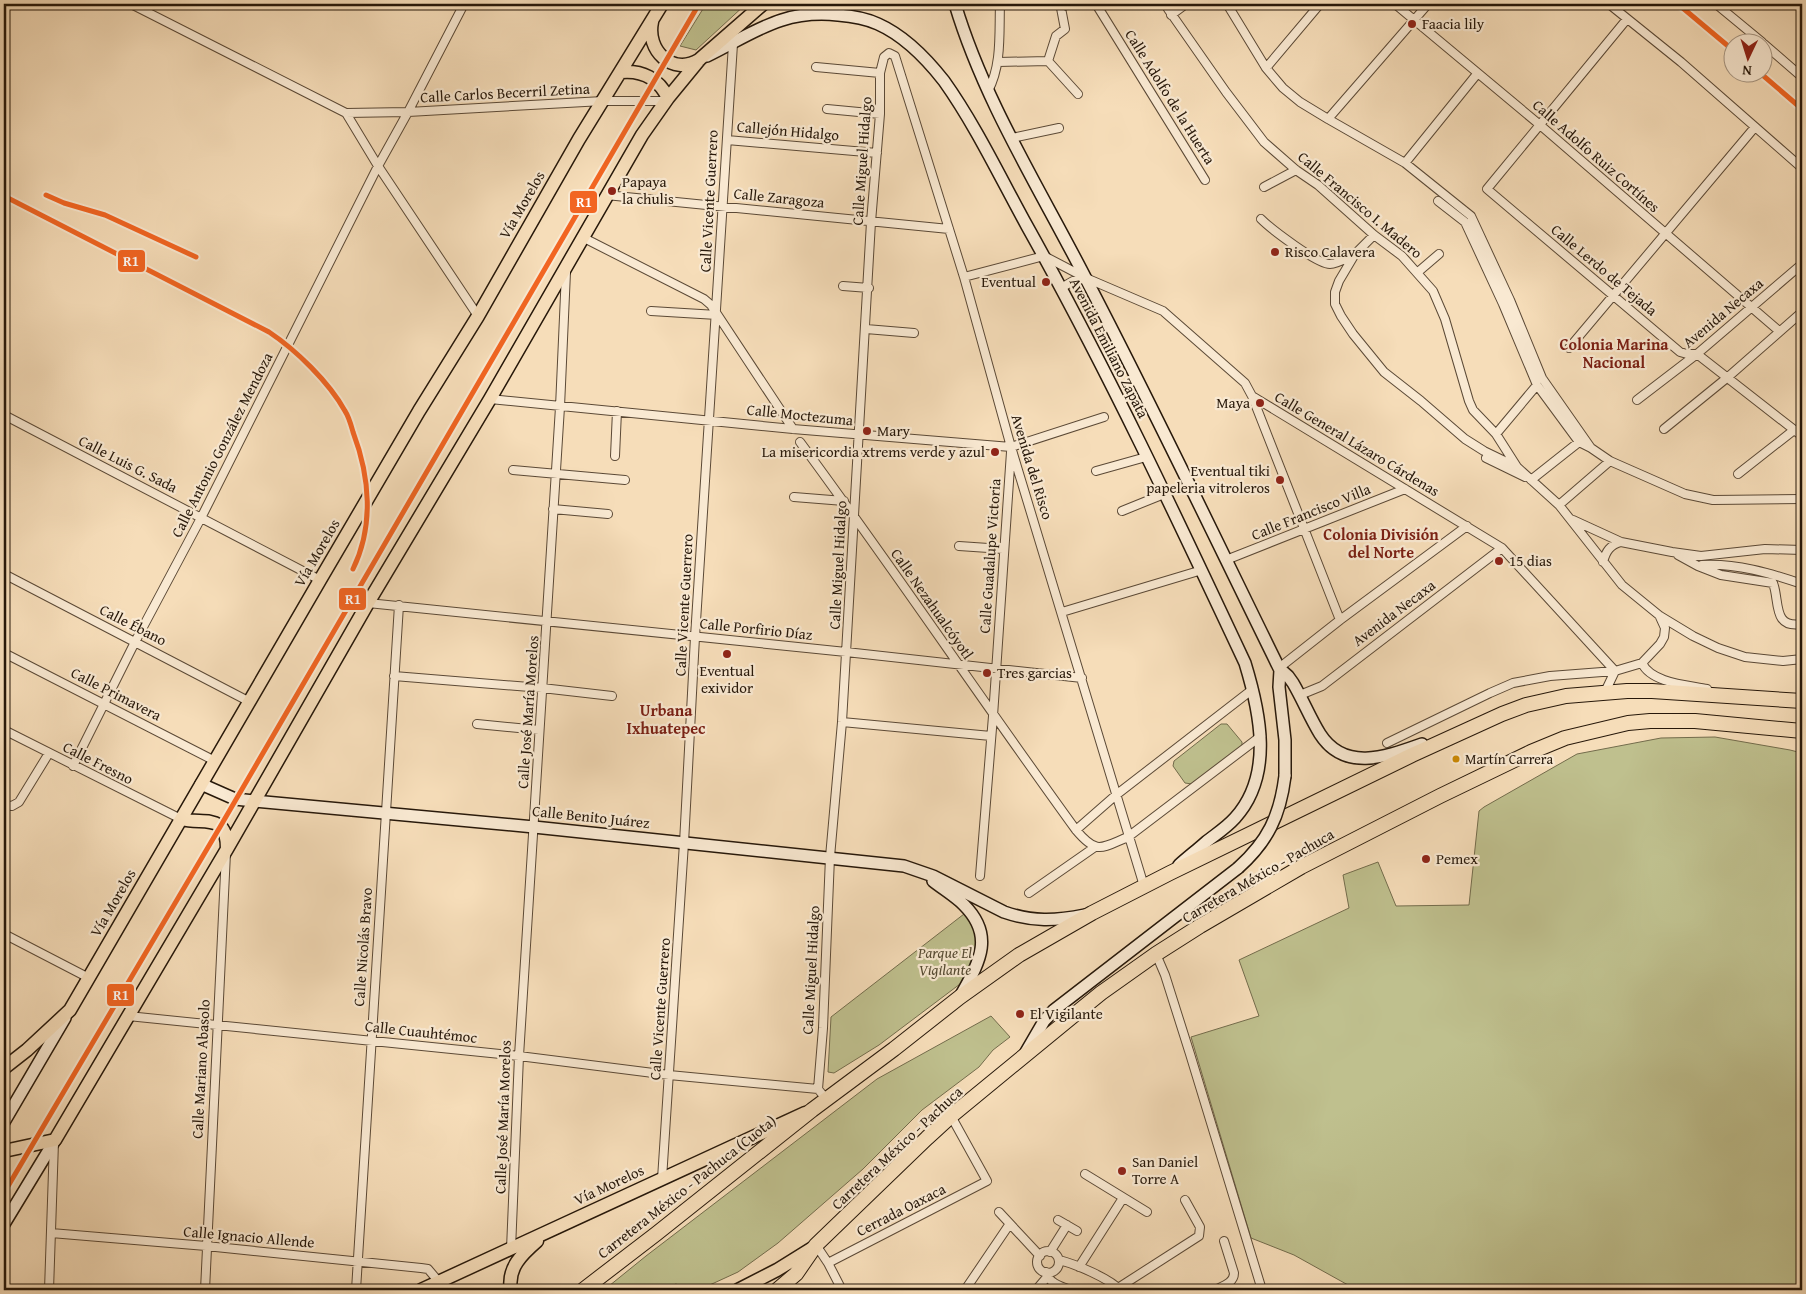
<svg xmlns="http://www.w3.org/2000/svg" width="1806" height="1294" font-family="'Gentium Book Plus',serif">
<rect width="100%" height="100%" fill="#f6ddb9"/>
<filter id="stains"><feTurbulence type="fractalNoise" baseFrequency=".004" numOctaves="4"/><feColorMatrix values="0 0 0 0 .2 0 0 0 0 .09 0 0 0 0 .02 0 0 0 .5 -.17"/></filter>
<radialGradient id="worn" r=".72"><stop offset=".6" stop-color="#630" stop-opacity="0"/><stop offset="1" stop-color="#630" stop-opacity=".3"/></radialGradient>
<path fill="#bfc08e" stroke="#736c4c" d="M706,4H746L696,50L680,46Z
M1221,724H1227L1242,742V746L1192,784L1185,783L1173,766L1174,761Z
M1715,737L1790,750L1802,753V1290H1357L1294,1255L1251,1238L1191,1037L1259,1016L1239,960L1349,908L1343,875L1378,862L1396,906L1469,905L1479,811L1484,807L1577,754L1661,738Z
M964,914L972,919L980,941L968,978L879,1045L834,1073L828,1072L831,1017Z
M991,1016L1010,1037L993,1050L979,1067L922,1110L863,1169L778,1243L738,1272L701,1289L688,1290L676,1284L658,1290H604L646,1256L877,1079Z"/>
<g fill="none" stroke-linecap="round" stroke-linejoin="round">
<g stroke="#5b4936" stroke-width="10">
<path id="street" d="M131,4L346,113L408,112L603,101H666
M1096,4L1205,180
M1227,4L1266,68L1283,88L1300,102L1328,119L1405,163L1471,216L1510,300L1542,378L1591,448L1610,461L1685,494L1713,500L1802,499
M1395,4L1540,125L1779,331
M1609,4L1681,62L1802,168
M1716,4L1762,42
M1168,9L1226,92L1264,142L1296,170L1318,185L1374,235L1402,256L1433,291L1445,319L1469,401L1473,410L1496,434L1517,467L1559,505L1622,585L1660,616L1693,636L1718,648L1745,657L1783,661L1802,659
M1171,15L1186,4
M1627,19L1487,189L1680,352L1687,354H1697L1802,436
M1764,44L1802,77
M1048,61L1056,36L1065,29L1061,8L1068,4
M1048,61L1078,94
M998,62L1048,61
M816,67L880,73
M1266,68L1320,4
M988,91C1002,65 999,33 1000,4
M827,109L880,114
M346,113L378,166L478,316
M1328,119L1428,4
M1012,138L1059,128
M727,140L877,153
M1405,163L1477,74
M1264,187L1296,170
M606,195L949,229
M1438,201L1465,222L1503,304L1537,385L1579,442L1591,448
M1261,219C1271,229 1317,264 1330,264C1338,264 1348,257 1355,254
M1374,235L1355,254L1339,281L1335,292V304L1341,316L1353,334L1384,372L1421,401L1465,439L1484,451L1517,467
M582,237L704,299L711,305L793,429
M1418,272L1439,254
M964,277L1044,256L1086,278L1163,311L1245,383L1252,396L1502,548L1615,671L1605,692
M843,286L869,288
M1061,288L1073,281L1086,278
M651,311L717,315
M866,329L914,333
M1569,348L1755,127
M1252,396L1340,620
M490,399L793,429L1011,447L1104,417
M1637,400L1697,354L1802,264
M4,415L320,580
M1664,429L1728,377L1802,312
M1496,434L1537,385
M800,442C894,569 983,702 1076,830C1097,855 1101,848 1128,837L1261,736
M615,456L617,411
M1486,458L1525,477
M513,470L625,480
M1096,471L1146,457
M1738,474L1794,430
M1531,480L1579,442
M794,497L844,501
M1559,505L1610,461
M553,509L608,514
M1122,511L1164,494
M1573,520L1621,542L1672,552L1701,556L1765,549L1802,550
M959,546L1003,549
M1678,555L1698,566L1721,575L1773,583C1780,601 1772,629 1802,624
M1226,560L1405,489
M1603,562C1606,551 1610,545 1621,542
M1702,565C1736,563 1770,573 1802,584
M4,574L250,702
M368,603L846,652L1082,678
M1062,612L1202,570
M4,653L215,761
M1642,663C1651,683 1688,685 1707,689
M1279,668L1340,620L1467,526
M394,676L542,688L612,696
M1300,695L1322,686L1502,548
M842,722L991,736
M477,724L539,730
M4,730L181,819
M1387,743L1490,693L1513,683L1550,676L1615,671L1642,663L1660,644L1664,637L1665,628L1660,617
M73,766L135,642L201,518L378,166L408,112L464,4
M4,805L12,806L19,802L49,753
M1076,830L1116,795L1253,689
M980,876L993,716L1011,452
M1029,893L1095,847
M4,934L89,978
M1156,954L1165,975L1190,1054L1262,1290
M128,1016L519,1056L669,1075L818,1089L826,1099
M818,1089L823,1028L830,857L842,722L871,222L880,114V73L884,57L889,53L895,56L964,277L1011,447L1144,886
M1085,1174L1147,1212
M662,1179L684,843L695,637L733,44L731,41
M999,1212L1040,1256
M1058,1220L1077,1231
M51,1233L206,1246L421,1268L428,1269L439,1282
M816,1245L828,1263L842,1290
M511,1249L519,1056L560,407L566,272
M1037 1262a11 11 0 1 1 22 0a11 11 0 1 1-22 0Z
M1050,1252L1067,1225
M1059,1260C1075,1264 1109,1278 1120,1290
M828,1263L987,1181L951,1116
M1079,1267L1123,1198
M1046,1272C1048,1283 1062,1287 1071,1290
M1118,1288L1199,1236L1200,1227L1185,1200
M49,1290L54,1142
M205,1290L226,853
M356,1290L399,605
M965,1290L1009,1225
M1036,1290L1047,1277
M1215,1290C1223,1286 1234,1283 1234,1273L1224,1241"/>
</g>
<g stroke="#27180a" stroke-width="14">
<path id="secondary" d="M955,4C984,101 1040,189 1086,279C1153,407 1215,538 1279,668L1288,676L1293,683C1303,700 1310,718 1320,734C1345,773 1388,756 1422,744
M707,56C754,33 782,9 838,15C852,16 865,18 878,24C905,36 926,58 944,81C976,126 1001,179 1027,226C1107,369 1176,516 1245,663C1260,712 1274,775 1235,818C1226,828 1216,834 1206,842C1197,850 1188,857 1179,865
M1280,670L1279,687L1285,740V776
M201,784L235,799L254,801L534,827L904,866L933,876L1004,912C1033,922 1055,921 1085,915
M933,881C943,889 955,896 964,905C996,937 978,964 960,997
M1026,1052L1044,1021L1054,1010L1238,868
M4,1122L65,1018
M4,1224L55,1140"/>
</g>
<g stroke="#27180a" stroke-width="15">
<path id="primary" d="M652,22C646,50 672,76 699,60
M621,72C642,70 659,79 668,98
M181,819C204,825 227,812 227,849
M4,1068L27,1050L70,1010L320,580L419,411L478,316L579,139L662,4
M4,1151L55,1140L227,849L368,603L490,399L642,135L668,98L700,59L763,4
M421,1290L805,1113
M511,1290C507,1268 522,1254 537,1241
M738,1290L777,1270L814,1247"/>
</g>
<g stroke="#27180a" stroke-width="16">
<path id="highway" d="M583,1290L656,1234L812,1110L894,1049L960,997L1019,955L1092,913L1170,873L1412,755L1502,714L1526,705L1566,696L1627,691H1652L1802,701
M777,1290L796,1274L816,1245L927,1138L951,1116L1074,1015L1101,993L1156,954L1200,926L1301,867L1440,796L1531,752L1565,738L1628,723L1650,721H1695L1802,731"/>
</g>
<use href="#street" stroke="#f9e9d2" stroke-width="8"/>
<use href="#secondary" stroke="#f9e9d2" stroke-width="11"/>
<use href="#primary" stroke="#f6ddb9" stroke-width="12"/>
<use href="#highway" stroke="#f6ddb9" stroke-width="14"/>
<g stroke="#27180a" stroke-width="14" stroke-linecap="butt">
<path id="secondary-bridge" d="M1238,868C1268,841 1280,816 1285,776"/>
</g>
<use href="#secondary-bridge" stroke="#f9e9d2" stroke-width="11"/>
<g stroke="#f9e9d2" stroke-width="9">
<path id="rail-1" d="M1678,4L1734,51
M1759,72L1802,109
M46,195L64,203L105,215L196,257
M4,196L269,332C296,350 329,382 345,411C349,417 351,425 353,432C370,477 374,526 353,569
M4,1193L220,827L699,4"/>
</g>
<use href="#rail-1" stroke="#f26522" stroke-width="5"/>
</g>
<g fill="#8f2418" stroke="#f9e9d2" stroke-width="2">
<circle cx="1412" cy="24" r="5"/>
<circle cx="612" cy="191" r="5"/>
<circle cx="1275" cy="252" r="5"/>
<circle cx="1046" cy="282" r="5"/>
<circle cx="1260" cy="403" r="5"/>
<circle cx="867" cy="431" r="5"/>
<circle cx="995" cy="452" r="5"/>
<circle cx="1280" cy="480" r="5"/>
<circle cx="1499" cy="561" r="5"/>
<circle cx="727" cy="654" r="5"/>
<circle cx="987" cy="673" r="5"/>
<circle cx="1426" cy="859" r="5"/>
<circle cx="1020" cy="1014" r="5"/>
<circle cx="1122" cy="1171" r="5"/>
</g>
<circle fill="#cd8a02" stroke="#f9e9d2" stroke-width="2" cx="1456" cy="759" r="4.5"/>
<g text-anchor="middle" stroke-width="4.5" stroke-linejoin="round" paint-order="stroke">
<g font-size="14" fill="#27180a" stroke="#f9e9d2" text-anchor="start">
<text x="1465" y="764">Martín Carrera</text>
</g>
<g font-size="15" fill="#27180a" stroke="#f9e9d2" text-anchor="start">
<text x="1422" y="29">Faacia lily</text>
<text x="622" y="187">Papaya<tspan x="622" dy="17">la chulis</tspan></text>
<text x="1285" y="257">Risco Calavera</text>
<text x="1036" y="287" text-anchor="end">Eventual</text>
<text x="1250" y="408" text-anchor="end">Maya</text>
<text x="877" y="436">Mary</text>
<text x="985" y="457" text-anchor="end">La misericordia xtrems verde y azul</text>
<text x="1270" y="476" text-anchor="end">Eventual tiki<tspan x="1270" dy="17">papeleria vitroleros</tspan></text>
<text x="1509" y="566">15 dias</text>
<text x="727" y="676" text-anchor="middle">Eventual<tspan x="727" dy="17">exividor</tspan></text>
<text x="997" y="678">Tres garcias</text>
<text x="1436" y="864">Pemex</text>
<text x="1030" y="1019">El Vigilante</text>
<text x="1132" y="1167">San Daniel<tspan x="1132" dy="17">Torre A</tspan></text>
</g>
<g font-size="15" fill="#27180a" stroke="#f9e9d2">
<text transform="translate(505 93) rotate(-3)" y="5">Calle Carlos Becerril Zetina</text>
<text transform="translate(1170 97) rotate(58)" y="5">Calle Adolfo de la Huerta</text>
<text transform="translate(788 131) rotate(5)" y="5">Callejón Hidalgo</text>
<text transform="translate(1596 156) rotate(41)" y="5">Calle Adolfo Ruiz Cortínes</text>
<text transform="translate(862 161) rotate(-86)" y="5">Calle Miguel Hidalgo</text>
<text transform="translate(779 198) rotate(6)" y="5">Calle Zaragoza</text>
<text transform="translate(709 201) rotate(-87)" y="5">Calle Vicente Guerrero</text>
<text transform="translate(522 205) rotate(-60)" y="5">Vía Morelos</text>
<text transform="translate(1360 205) rotate(40)" y="5">Calle Francisco I. Madero</text>
<text transform="translate(1604 270) rotate(40)" y="5">Calle Lerdo de Tejada</text>
<text transform="translate(1723 313) rotate(-40)" y="5">Avenida Necaxa</text>
<text transform="translate(1109 348) rotate(63)" y="5">Avenida Emiliano Zapata</text>
<text transform="translate(800 415) rotate(6)" y="5">Calle Moctezuma</text>
<text transform="translate(1357 444) rotate(31)" y="5">Calle General Lázaro Cárdenas</text>
<text transform="translate(222 445) rotate(-63)" y="5">Calle Antonio González Mendoza</text>
<text transform="translate(128 464) rotate(27)" y="5">Calle Luis G. Sada</text>
<text transform="translate(1032 467) rotate(73)" y="5">Avenida del Risco</text>
<text transform="translate(1311 512) rotate(-22)" y="5">Calle Francisco Villa</text>
<text transform="translate(317 553) rotate(-60)" y="5">Vía Morelos</text>
<text transform="translate(990 556) rotate(-86)" y="5">Calle Guadalupe Victoria</text>
<text transform="translate(838 565) rotate(-87)" y="5">Calle Miguel Hidalgo</text>
<text transform="translate(932 604) rotate(55)" y="5">Calle Nezahualcóyotl</text>
<text transform="translate(684 605) rotate(-87)" y="5">Calle Vicente Guerrero</text>
<text transform="translate(1394 613) rotate(-37)" y="5">Avenida Necaxa</text>
<text transform="translate(133 625) rotate(27)" y="5">Calle Ébano</text>
<text transform="translate(756 629) rotate(6)" y="5">Calle Porfirio Díaz</text>
<text transform="translate(116 694) rotate(27)" y="5">Calle Primavera</text>
<text transform="translate(528 712) rotate(-86)" y="5">Calle José María Morelos</text>
<text transform="translate(98 763) rotate(27)" y="5">Calle Fresno</text>
<text transform="translate(591 817) rotate(6)" y="5">Calle Benito Juárez</text>
<text transform="translate(1258 876) rotate(-30)" y="5">Carretera México - Pachuca</text>
<text transform="translate(113 903) rotate(-60)" y="5">Vía Morelos</text>
<text transform="translate(363 947) rotate(-86)" y="5">Calle Nicolás Bravo</text>
<text transform="translate(811 970) rotate(-87)" y="5">Calle Miguel Hidalgo</text>
<text transform="translate(660 1009) rotate(-86)" y="5">Calle Vicente Guerrero</text>
<text transform="translate(421 1032) rotate(6)" y="5">Calle Cuauhtémoc</text>
<text transform="translate(201 1069) rotate(-87)" y="5">Calle Mariano Abasolo</text>
<text transform="translate(503 1117) rotate(-88)" y="5">Calle José María Morelos</text>
<text transform="translate(897 1148) rotate(-43)" y="5">Carretera México - Pachuca</text>
<text transform="translate(609 1185) rotate(-25)" y="5">Vía Morelos</text>
<text transform="translate(687 1187) rotate(-38)" y="5">Carretera México - Pachuca (Cuota)</text>
<text transform="translate(901 1210) rotate(-27)" y="5">Cerrada Oaxaca</text>
<text transform="translate(249 1237) rotate(5)" y="5">Calle Ignacio Allende</text>
</g>
<g font-size="15" font-style="italic" fill="#554a32" stroke="#f9e9d2">
<text x="945" y="958">Parque El<tspan x="945" dy="17">Vigilante</tspan></text>
</g>
<g font-size="16" font-weight="bold" fill="#7a1f14" stroke="#f9e9d2">
<text x="1614" y="350">Colonia Marina<tspan x="1614" dy="18">Nacional</tspan></text>
<text x="1381" y="540">Colonia División<tspan x="1381" dy="18">del Norte</tspan></text>
<text x="666" y="716">Urbana<tspan x="666" dy="18">Ixhuatepec</tspan></text>
</g>
</g>
<g stroke="#f9e9d2" stroke-width="2">
<rect x="569" y="190" width="29" height="24" rx="5" fill="#f26522"/>
<rect x="117" y="249" width="29" height="24" rx="5" fill="#f26522"/>
<rect x="338" y="587" width="29" height="24" rx="5" fill="#f26522"/>
<rect x="106" y="983" width="29" height="24" rx="5" fill="#f26522"/>
</g>
<g font-size="14" text-anchor="middle" font-weight="bold" fill="#fff">
<text x="584" y="207">R1</text>
<text x="131" y="266">R1</text>
<text x="353" y="604">R1</text>
<text x="121" y="1000">R1</text>
</g>
<rect width="1806" height="1294" fill="none" stroke="#f6ddb9" stroke-width="20"/>
<rect x="5" y="5" width="1796" height="1284" fill="none" stroke="#27180a" stroke-width="2.5"/>
<rect x="10" y="10" width="1786" height="1274" fill="none" stroke="#27180a"/>
<g transform="translate(1748 58) rotate(184)"><circle r="24" fill="#f9e9d2" stroke="#a59582"/>
<path d="M0-4L9 19L0 12L-9 19Z" fill="#8f2418"/>
<text y="-8" font-size="14" font-weight="bold" text-anchor="middle" fill="#27180a">N</text>
</g>
<rect width="100%" height="100%" filter="url(#stains)"/>
<rect width="100%" height="100%" fill="url(#worn)"/>
</svg>
